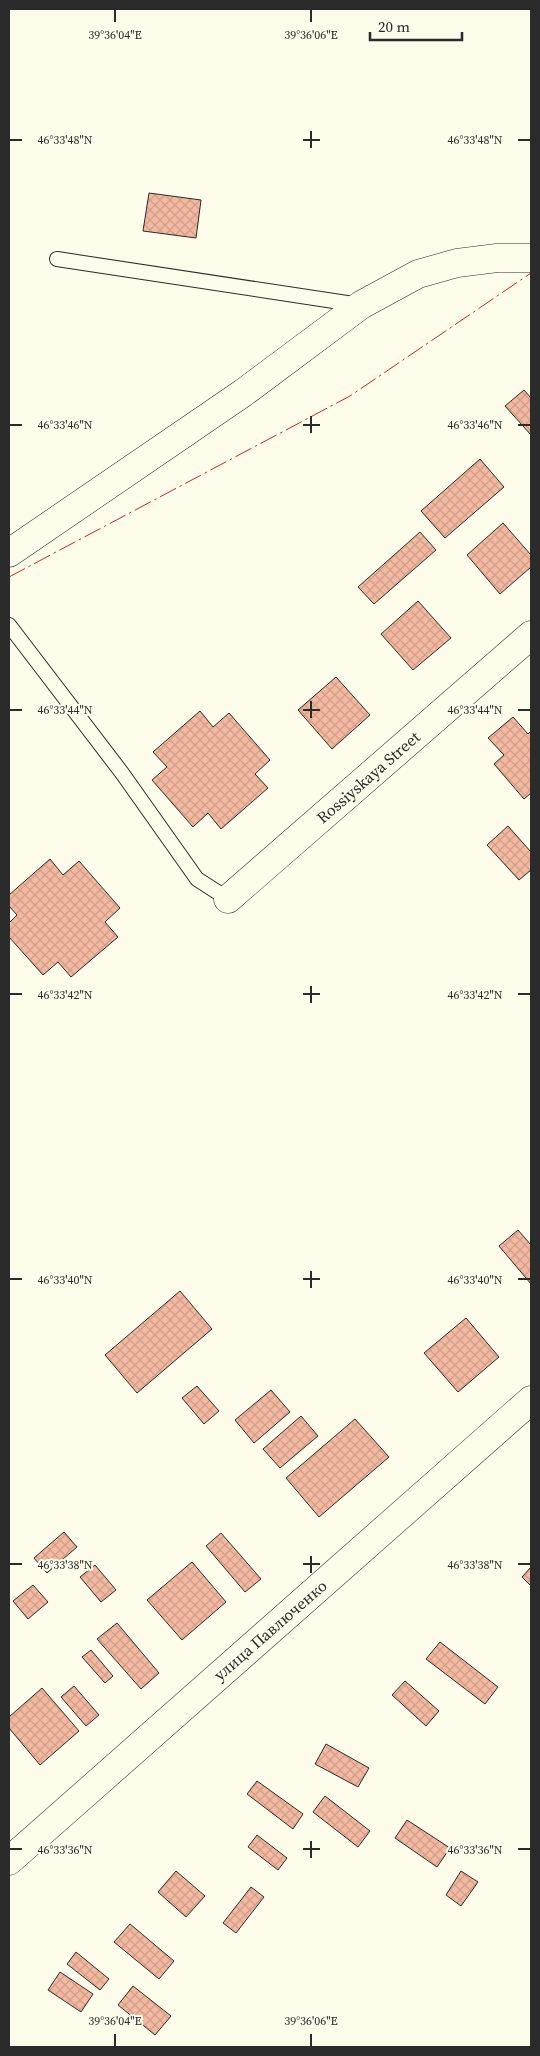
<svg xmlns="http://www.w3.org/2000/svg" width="540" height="2056" font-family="'Source Serif 4',serif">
<defs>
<pattern id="building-cross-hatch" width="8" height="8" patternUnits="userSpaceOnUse" patternTransform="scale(1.25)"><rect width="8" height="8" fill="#f2b8a0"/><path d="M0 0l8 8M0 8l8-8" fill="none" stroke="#d09e8a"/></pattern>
</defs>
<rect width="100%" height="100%" fill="#fdfbea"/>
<path fill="url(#building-cross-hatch)" stroke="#2b2b2b" d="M149,193L201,200L196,238L143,231Z
M524,390L531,398V435L505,406Z
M480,459L504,487L445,538L421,511Z
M503,523L531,555V567L500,594L467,555Z
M420,532L436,550L374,604L358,587Z
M418,601L451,638L413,670L381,634Z
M336,677L370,715L332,749L298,710Z
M200,711L213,727L229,713L270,760L255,774L268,788L221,829L208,813L193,827L152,780L167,767L153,752Z
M513,717L528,734L531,731V793L524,799L494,764L504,755L488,738Z
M508,826L531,852V870L519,880L487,845Z
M50,859L63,875L79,861L120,908L105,922L118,937L71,977L58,962L43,975L9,937V923L17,915L9,906V895Z
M518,1230L531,1245V1284L499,1246Z
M180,1291L212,1329L137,1393L105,1355Z
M466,1318L499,1357L458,1392L424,1353Z
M197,1386L219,1411L204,1424L182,1398Z
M271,1390L290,1412L254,1443L235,1420Z
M301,1416L318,1436L280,1468L263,1449Z
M355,1419L389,1457L319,1517L286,1478Z
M64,1532L77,1547L47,1573L34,1558Z
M221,1533L261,1579L245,1592L206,1546Z
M192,1562L226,1602L182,1640L147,1600Z
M95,1565L116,1590L101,1602L80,1577Z
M531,1567V1586L522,1577Z
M33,1585L48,1602L28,1619L13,1601Z
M117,1623L159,1673L141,1689L97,1639Z
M440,1642L498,1687L485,1704L426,1659Z
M91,1650L113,1676L105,1683L82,1657Z
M405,1681L439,1711L426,1726L392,1695Z
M74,1686L99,1715L86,1726L61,1697Z
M42,1688L79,1731L40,1765L9,1728V1717Z
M326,1744L369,1768L358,1787L315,1764Z
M257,1781L303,1814L293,1829L247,1794Z
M325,1796L370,1831L358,1847L313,1812Z
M407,1820L450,1848L437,1867L395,1838Z
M257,1835L287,1858L278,1870L248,1847Z
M176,1871L205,1896L186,1917L158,1892Z
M461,1871L478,1882L461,1906L446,1895Z
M251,1887L264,1897L236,1933L223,1923Z
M130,1924L174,1961L159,1979L114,1942Z
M76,1952L109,1979L100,1990L67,1964Z
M60,1972L93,1994L81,2012L48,1990Z
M133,1986L171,2016L155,2035L118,2005Z"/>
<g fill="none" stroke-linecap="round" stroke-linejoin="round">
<g stroke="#2b2b2b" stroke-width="16">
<path id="lane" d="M57,259L360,305
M9,625L122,773L197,879L228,899"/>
</g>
<g stroke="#2b2b2b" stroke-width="29">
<path id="street" d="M9,553L243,393L361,305L418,274L457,263L497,258H531
M228,899L531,635
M9,1861L531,1400"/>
</g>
<use href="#lane" stroke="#fdfbea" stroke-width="14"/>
<use href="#street" stroke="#fdfbea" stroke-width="28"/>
<path stroke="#c62828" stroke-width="1" stroke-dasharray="18 4 2.5 4" stroke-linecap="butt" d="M9,577L350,396L531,273"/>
</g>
<path fill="none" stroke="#2b2b2b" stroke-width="2" d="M115,10V22M311,10V22M311,131V148M10,140H22M303,140H320M518,140H530M311,416V433M10,425H22M303,425H320M518,425H530M311,701V718M10,710H22M303,710H320M518,710H530M311,986V1003M10,994H22M303,994H320M518,994H530M311,1271V1288M10,1279H22M303,1279H320M518,1279H530M311,1556V1573M10,1564H22M303,1564H320M518,1564H530M311,1841V1858M10,1849H22M303,1849H320M518,1849H530M115,2034V2046M311,2034V2046"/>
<g text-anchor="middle" stroke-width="4" stroke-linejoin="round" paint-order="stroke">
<g font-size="16" fill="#2b2b2b" stroke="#fdfbea">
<text transform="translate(368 777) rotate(-41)" y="6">Rossiyskaya Street</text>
<text transform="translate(270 1630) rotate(-41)" y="6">улица Павлюченко</text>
</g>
</g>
<g font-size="12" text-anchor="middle" fill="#2b2b2b" stroke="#fdfbea" stroke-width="4" stroke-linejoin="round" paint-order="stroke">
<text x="115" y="39">39°36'04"E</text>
<text x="311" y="39">39°36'06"E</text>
<text x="65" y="144">46°33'48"N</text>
<text x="475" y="144">46°33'48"N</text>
<text x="65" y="429">46°33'46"N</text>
<text x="475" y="429">46°33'46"N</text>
<text x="65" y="714">46°33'44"N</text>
<text x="475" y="714">46°33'44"N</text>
<text x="65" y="999">46°33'42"N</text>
<text x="475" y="999">46°33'42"N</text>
<text x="65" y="1284">46°33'40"N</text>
<text x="475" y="1284">46°33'40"N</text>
<text x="65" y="1569">46°33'38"N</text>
<text x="475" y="1569">46°33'38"N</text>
<text x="65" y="1854">46°33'36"N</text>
<text x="475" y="1854">46°33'36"N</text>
<text x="115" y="2025">39°36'04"E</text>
<text x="311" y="2025">39°36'06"E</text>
</g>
<rect width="540" height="2056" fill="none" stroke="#2b2b2b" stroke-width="20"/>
<path d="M370 32v8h92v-8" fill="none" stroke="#2b2b2b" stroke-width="2.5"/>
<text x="378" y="32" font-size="15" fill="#2b2b2b" stroke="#fdfbea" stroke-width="4" paint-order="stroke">20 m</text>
</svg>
